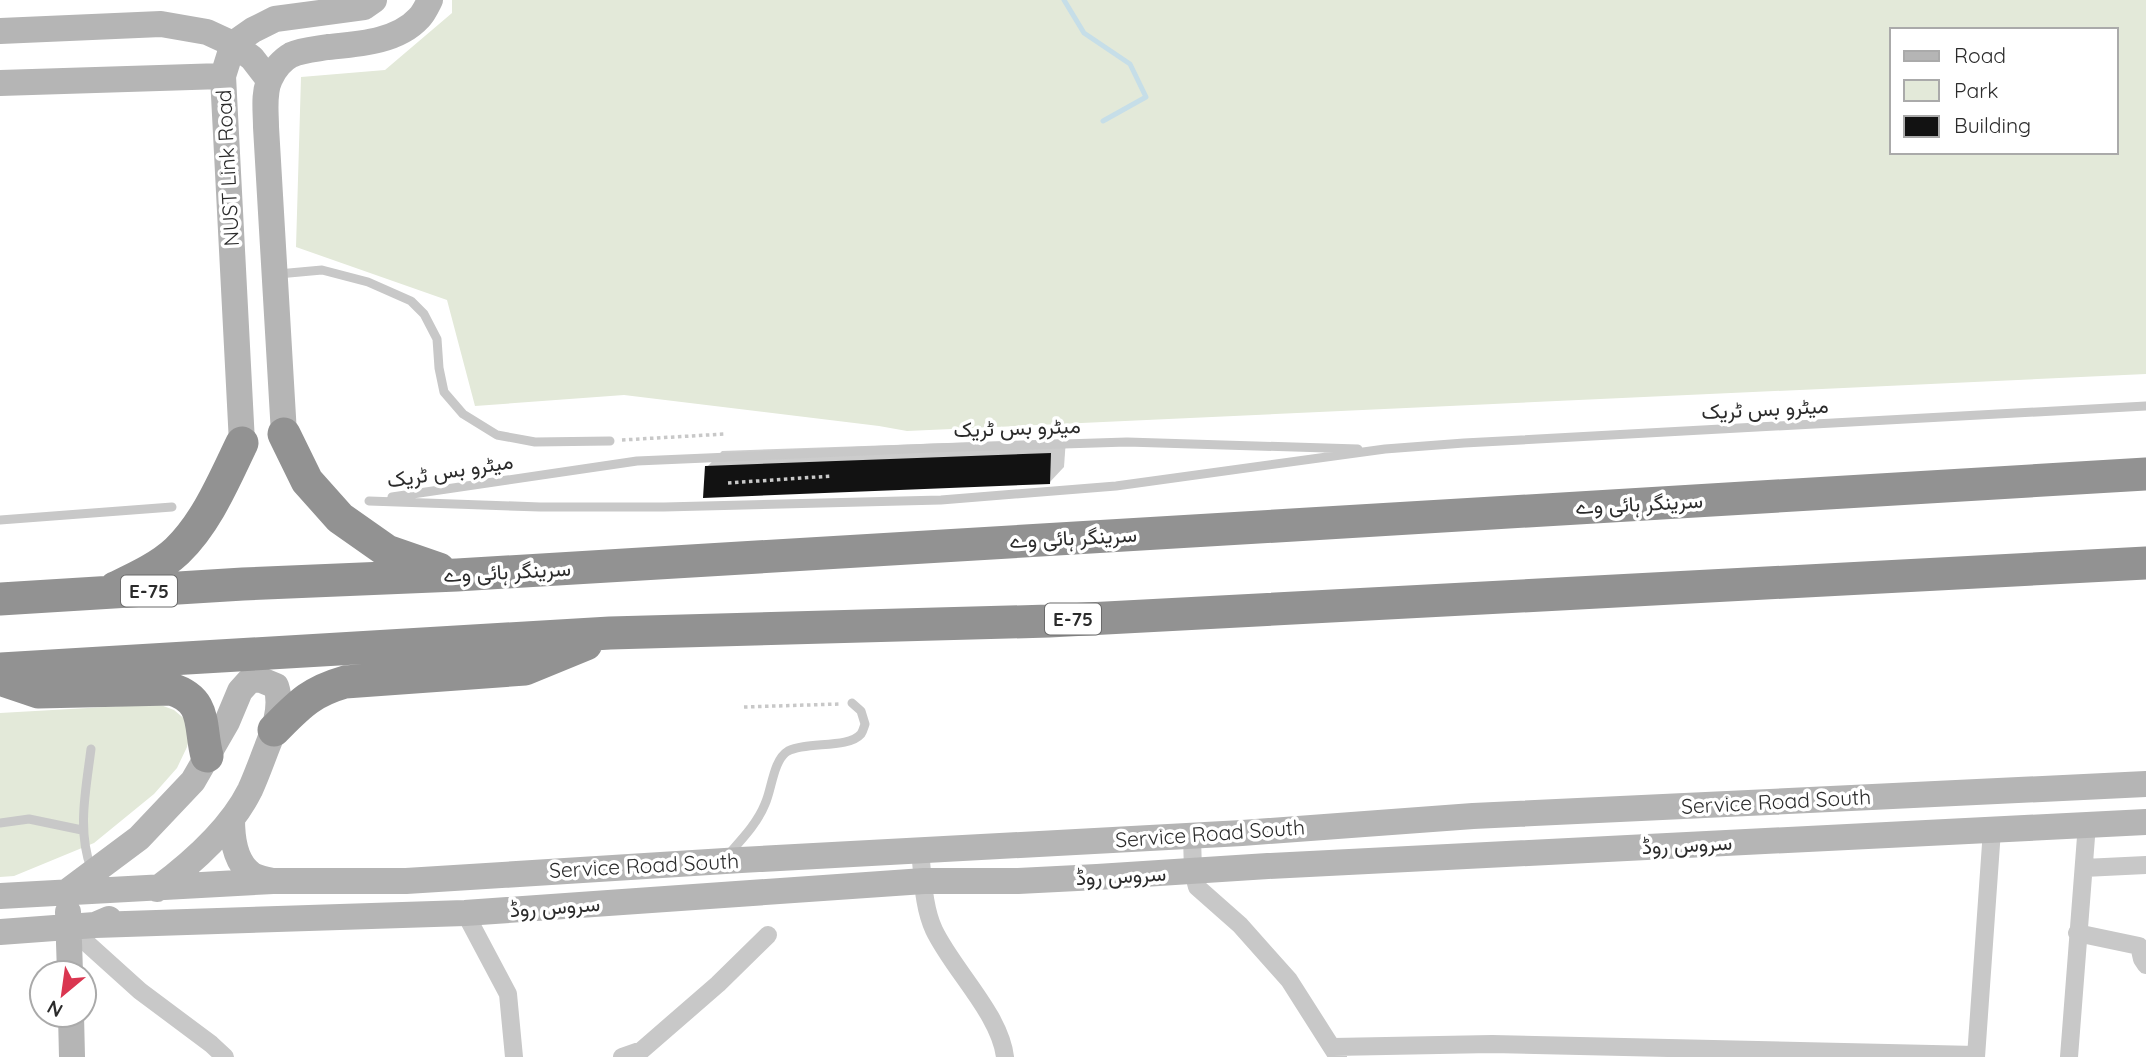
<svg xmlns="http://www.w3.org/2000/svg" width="2146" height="1057" font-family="Quicksand,Vazirmatn,sans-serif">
<rect width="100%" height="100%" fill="#fff"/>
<path fill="#e3e9d9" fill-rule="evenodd" d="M452,0H2146V374L907,431L879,426L624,395L475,406L447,300L296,247L301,77L385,70L452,13ZM1892,30H2116V152H1892Z
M158,704L174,710L187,721L190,733L187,747L177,768L154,794L94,843L14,876L0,877V713Z"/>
<path fill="#0003" d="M1066,439L1064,467L1049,483L707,467L722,451Z"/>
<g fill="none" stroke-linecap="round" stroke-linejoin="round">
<path stroke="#c6dee8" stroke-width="5" d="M1064,0L1084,33L1130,64L1146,97L1103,121"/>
</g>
<path fill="#121212" d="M1051,453L1050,484L703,498L705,466Z"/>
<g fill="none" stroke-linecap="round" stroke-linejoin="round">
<path stroke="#c8c8c8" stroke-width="3.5" stroke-dasharray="3.5 3.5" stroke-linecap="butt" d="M622,440L725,434
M728,483L832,476
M744,707L839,704"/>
<path stroke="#c8c8c8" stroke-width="9" d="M278,274L322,270L368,282L411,301L424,314L437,339L439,368L444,392L463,414L497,435L535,442L610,441
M392,497L637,461L932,448L1127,442L1358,449
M369,501L540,507H664L941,500L1116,486L1385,449L1464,443L2146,406
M0,520L172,507
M0,823L29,819L82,830
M727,856C741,840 757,824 765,804C772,789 773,760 788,751C807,741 848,749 861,734C863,731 864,727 865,724L861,711L852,703
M91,868C77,830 86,789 91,749"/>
<path stroke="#c8c8c8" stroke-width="18" d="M1192,836L1193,872L1197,887L1240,925L1289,980L1338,1057
M920,851C923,877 923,906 934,930C953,970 1000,1014 1005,1057
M2084,868L2146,865
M465,913L508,994L514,1057
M69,927L140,991L211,1044L225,1057
M2077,933L2139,946L2142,959L2146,965
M1333,1047L1492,1044L1976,1055
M622,1057L642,1050L718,984L768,935
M1976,1057L1992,830
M2069,1057L2087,824"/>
<path stroke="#b5b5b5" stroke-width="26" d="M0,31L161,24L207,32L233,44L252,58L269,80
M0,83L223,76
M284,434L266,127C266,112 263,93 270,79C274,70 282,60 291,55C301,50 316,49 328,47C358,44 397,42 419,18C424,13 427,6 430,0
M242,443L223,76L233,44L253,30L275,19L364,7L374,0
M232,819C232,837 235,861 250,873C255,878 265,879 272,881
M68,891L139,838L193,781L227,722L240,691L249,681L259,679L276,686C283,707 274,730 266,750C261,763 256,777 250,790C230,830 192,863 157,889
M0,896L273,881H406L741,860L1242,833L1473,816L2146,784
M68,912L70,973
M95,925L465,913L924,881H1018L1097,877L1268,866L2146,822
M0,932L95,925L109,919
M71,1015L72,1057"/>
<path stroke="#929292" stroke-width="33" d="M284,434L307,481L340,518L387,551L439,569
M115,588C136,578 160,567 177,551C207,522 224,480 242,443
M0,599L243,584L457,575L2146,474
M0,669L610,633L1049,621L2146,563
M0,679L38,692L171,689C208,700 199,727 207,756
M274,730C299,705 310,692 345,682L525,669L586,644"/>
</g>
<g text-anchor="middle" stroke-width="7" stroke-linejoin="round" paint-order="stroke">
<g fill="#fff" stroke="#6b6b6b" stroke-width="2">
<rect x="121" y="575.5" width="56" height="31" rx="5"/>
<rect x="1045" y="603.5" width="56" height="31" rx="5"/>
</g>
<g font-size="19" font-weight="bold" fill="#2b2b2b">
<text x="149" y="598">E-75</text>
<text x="1073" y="626">E-75</text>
</g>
<g font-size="21" fill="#2b2b2b" stroke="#fff">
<text transform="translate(228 168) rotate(-93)" y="7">NUST Link Road</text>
<text transform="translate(1765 409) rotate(-3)" y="7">میٹرو بس ٹریک</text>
<text transform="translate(1017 428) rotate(-2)" y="7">میٹرو بس ٹریک</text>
<text transform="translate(450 471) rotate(-9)" y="7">میٹرو بس ٹریک</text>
<text transform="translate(1639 504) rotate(-3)" y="7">سرینگر ہائی وے</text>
<text transform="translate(1073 538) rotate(-3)" y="7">سرینگر ہائی وے</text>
<text transform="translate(507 572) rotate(-3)" y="7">سرینگر ہائی وے</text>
<text transform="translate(1776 802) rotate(-3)" y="7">Service Road South</text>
<text transform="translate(1210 834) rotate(-4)" y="7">Service Road South</text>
<text transform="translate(1687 845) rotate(-3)" y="7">سروس روڈ</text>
<text transform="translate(644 866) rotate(-3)" y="7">Service Road South</text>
<text transform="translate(1121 876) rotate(-3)" y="7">سروس روڈ</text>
<text transform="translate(555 907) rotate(-4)" y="7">سروس روڈ</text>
</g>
</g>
<rect x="1890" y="28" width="228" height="126" fill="#ffffff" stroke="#aaaaaa" stroke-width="2"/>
<rect x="1904" y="51" width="35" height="10" fill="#b5b5b5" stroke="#aaaaaa" stroke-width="2"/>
<text x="1954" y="63" font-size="21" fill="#2b2b2b">Road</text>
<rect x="1904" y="80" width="35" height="21" fill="#e3e9d9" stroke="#aaaaaa" stroke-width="2"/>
<text x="1954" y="98" font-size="21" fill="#2b2b2b">Park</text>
<rect x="1904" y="116" width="35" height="21" fill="#121212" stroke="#aaaaaa" stroke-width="2"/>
<text x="1954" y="133" font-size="21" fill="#2b2b2b">Building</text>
<g transform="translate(63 994) rotate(209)"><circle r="33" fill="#ffffff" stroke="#aaaaaa" stroke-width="2"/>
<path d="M0-5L12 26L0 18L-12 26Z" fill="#da3650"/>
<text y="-10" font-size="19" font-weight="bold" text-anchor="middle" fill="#2b2b2b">N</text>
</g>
</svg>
